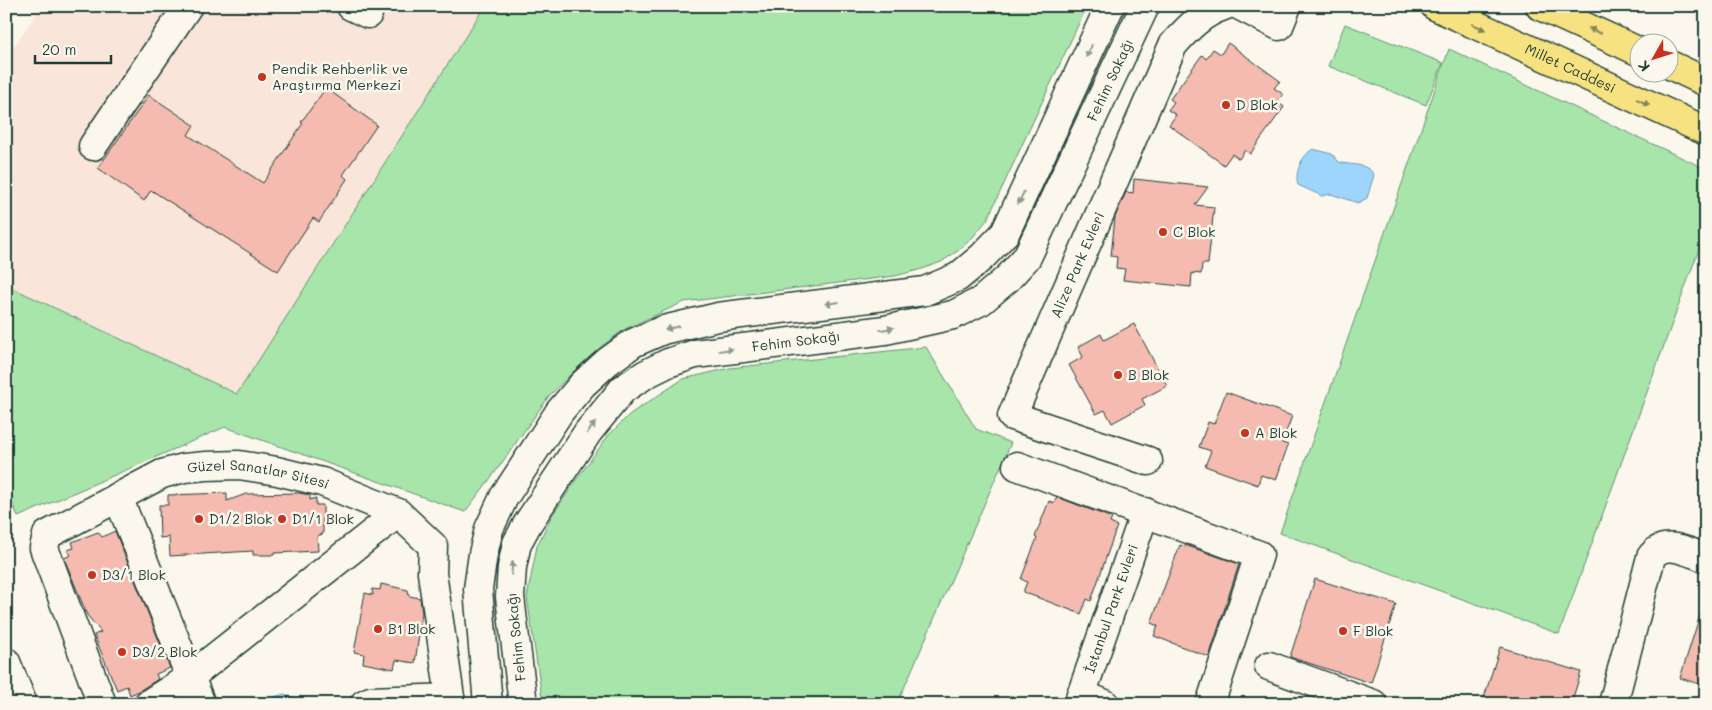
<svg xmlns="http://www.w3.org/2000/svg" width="1712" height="710" font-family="Mali,sans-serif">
<rect width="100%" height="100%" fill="#fbf7ec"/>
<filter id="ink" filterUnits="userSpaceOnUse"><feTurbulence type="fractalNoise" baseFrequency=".02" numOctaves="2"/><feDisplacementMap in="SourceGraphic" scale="10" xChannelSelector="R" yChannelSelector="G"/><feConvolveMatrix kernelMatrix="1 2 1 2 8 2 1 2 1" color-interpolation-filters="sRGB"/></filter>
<g filter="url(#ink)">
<path fill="#f9e5da" d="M42,6H485L237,394L6,285V58Z"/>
<path fill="#a8e5ab" stroke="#649170" d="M485,6H1087L987,220L972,238L959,250L941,262L922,269L895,276L684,302L625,329L603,345L576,369L549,396L496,471L465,512L225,427L18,517L6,487V285L237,394Z
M1345,24L1443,63L1426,105L1328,66Z
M1449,49L1706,169V230L1559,634L1280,533Z
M926,347L976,429L1011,443L897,704H543L527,597L537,546L551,517L579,476L608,436L630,414L683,379L730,368Z"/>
<path fill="#9dd5fd" stroke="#6b98ad" d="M1313,149L1332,154L1339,162C1351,166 1366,162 1374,175L1367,198L1358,203L1331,194L1322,196L1298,185C1294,173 1302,155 1313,149Z
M284,694L294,698L298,704H268L274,697Z"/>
<path fill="#f5bbb0" stroke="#1f3d34" d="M1228,43L1280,81L1274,88L1283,94L1277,102L1284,107L1250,154L1245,150L1239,159L1232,154L1224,165L1169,125L1176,115L1168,110L1174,102L1170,99L1202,55L1206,59L1213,49L1221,54Z
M326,88L377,125L343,175L347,179L319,222L313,218L278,271L151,190L144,201L98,168L149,95L194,125L188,135L263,183L303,123L301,122Z
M1134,179L1208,187L1195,205L1214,207L1208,264H1202L1201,274L1192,273L1191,287L1123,280L1125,269L1116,268L1117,257L1111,256L1115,217L1126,192L1133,193Z
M1134,324L1167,386L1142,399L1145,405L1112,423L1105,410L1096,414L1069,365L1083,357L1078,347L1101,334L1104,340Z
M1226,392L1292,416L1282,443L1288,445L1276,480L1261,475L1258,485L1205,466L1211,451L1199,447L1208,422L1214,424Z
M227,493V501L246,494L299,493L310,495V500L316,498V505H323V534L317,536L318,551L274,553V555H253V551L170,556L169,537L160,538L159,505H168V495Z
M1057,497L1112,518L1110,523L1117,526L1091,601L1087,599L1081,614L1023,592L1027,582L1021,579L1037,538L1035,537L1049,501L1054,503Z
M115,531L170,668L156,674L158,679L139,691L130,695L127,686L117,690L94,635L101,632L87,615L64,558L71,555L67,550L74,548L72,542L98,532L102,537Z
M1180,545L1185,547V545L1239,564L1209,657L1154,636L1158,626L1151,623Z
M1315,579L1396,604L1371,683L1290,657Z
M381,584L408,590L409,596L420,598L422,613L415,663L396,660L394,669L363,663L364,654L354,652L365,593L373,595L372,589L380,590Z
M1701,612H1706V686L1680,678Z
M1500,647L1581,672L1571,704H1482Z"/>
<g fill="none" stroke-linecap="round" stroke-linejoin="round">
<g stroke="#1f3d34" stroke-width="31">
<g id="minor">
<path d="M351,6L368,14"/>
<path d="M1240,6L1279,26L1287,6"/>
<path d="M93,146L188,6"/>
<path id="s1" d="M1148,461L1012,416L1173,45C1188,28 1202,13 1224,6"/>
<path d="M1017,466L1259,555L1210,704"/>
<path d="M118,497L201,704"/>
<path d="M6,662L23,704"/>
<path d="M1269,666L1373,704"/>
<path d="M1081,694L1105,704"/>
<path id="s2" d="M102,704L44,548L47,535L162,474L184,468L206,466L239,465L277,471L322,482L398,513"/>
<path d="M148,704L190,677L398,513L433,546L432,573L451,704"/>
<path d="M364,704L370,701L450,698"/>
<path d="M488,704L478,589L483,554L489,529L504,497L560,411L583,384L607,362L633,343L663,330L718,317L925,291L958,277L982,257L1005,233L1110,6"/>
<path id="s3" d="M523,704L510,597L512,567L517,543L528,523L588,432L623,389L646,374L668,363L695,354L885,330L953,315L981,301L1007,279L1027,257L1145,6"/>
<path id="s4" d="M1078,704L1145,512"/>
<path d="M1613,704L1651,557C1664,538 1688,552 1706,558"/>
</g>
</g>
<g stroke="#1f3d34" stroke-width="31">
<g id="major">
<path id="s5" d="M1435,6L1706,131"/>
<path d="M1540,6L1640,52"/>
<path d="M1670,65L1706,82"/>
</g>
</g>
<use href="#minor" stroke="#fbf7ec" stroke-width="28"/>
<use href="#major" stroke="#f7e281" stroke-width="28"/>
</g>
<defs><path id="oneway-solid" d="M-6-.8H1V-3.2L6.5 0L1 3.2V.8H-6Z" transform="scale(1.25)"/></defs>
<g fill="#808757">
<use href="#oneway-solid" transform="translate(1479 27) rotate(25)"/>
<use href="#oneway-solid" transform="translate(1595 31) rotate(-155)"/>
<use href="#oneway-solid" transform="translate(1643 102) rotate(25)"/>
</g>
<g fill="#8d9a90">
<use href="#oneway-solid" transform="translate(1089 51) rotate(115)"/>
<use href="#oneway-solid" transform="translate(1021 198) rotate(115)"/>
<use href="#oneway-solid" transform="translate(832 303) rotate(173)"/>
<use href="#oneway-solid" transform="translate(672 328) rotate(167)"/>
<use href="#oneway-solid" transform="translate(887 329) rotate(-10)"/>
<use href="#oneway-solid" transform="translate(726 350) rotate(-7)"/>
<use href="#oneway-solid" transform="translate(591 428) rotate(-52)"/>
<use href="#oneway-solid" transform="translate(512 568) rotate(-83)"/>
</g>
</g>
<g fill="#c8321e" stroke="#fbf7ec" stroke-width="2">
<circle cx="262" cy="77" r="5"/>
<circle cx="1226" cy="105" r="5"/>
<circle cx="1163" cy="232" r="5"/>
<circle cx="1118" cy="375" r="5"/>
<circle cx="1245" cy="433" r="5"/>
<circle cx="199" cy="519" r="5"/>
<circle cx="282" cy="519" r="5"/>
<circle cx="92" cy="575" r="5"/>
<circle cx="378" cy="629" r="5"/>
<circle cx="1343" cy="631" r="5"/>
<circle cx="122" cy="652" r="5"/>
</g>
<g text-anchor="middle" stroke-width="5" stroke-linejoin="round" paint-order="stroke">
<g font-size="14" fill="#1f3d34" stroke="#fbf7ec" text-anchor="start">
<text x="272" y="74">Pendik Rehberlik ve<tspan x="272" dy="16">Araştırma Merkezi</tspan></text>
<text x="1236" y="110">D Blok</text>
<text x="1173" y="237">C Blok</text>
<text x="1128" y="380">B Blok</text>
<text x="1255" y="438">A Blok</text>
<text x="209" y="524">D1/2 Blok</text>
<text x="292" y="524">D1/1 Blok</text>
<text x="102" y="580">D3/1 Blok</text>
<text x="388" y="634">B1 Blok</text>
<text x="1353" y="636">F Blok</text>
<text x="132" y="657">D3/2 Blok</text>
</g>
<g font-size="14" fill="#1f3d34" stroke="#fbf7ec">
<text dy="5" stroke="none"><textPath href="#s5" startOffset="149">Millet Caddesi</textPath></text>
<text dy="5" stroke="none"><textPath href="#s3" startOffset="982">Fehim Sokağı</textPath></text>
<text dy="5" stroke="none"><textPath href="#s1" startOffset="308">Alize Park Evleri</textPath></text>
<text dy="5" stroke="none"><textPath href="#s3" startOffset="532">Fehim Sokağı</textPath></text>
<text dy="5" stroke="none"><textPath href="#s2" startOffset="408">Güzel Sanatlar Sitesi</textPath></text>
<text dy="5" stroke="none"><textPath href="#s4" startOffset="101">İstanbul Park Evleri</textPath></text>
<text transform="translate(516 637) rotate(-96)" y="5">Fehim Sokağı</text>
</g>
</g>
<rect width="1712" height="710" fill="none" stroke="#fbf7ec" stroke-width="25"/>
<rect x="12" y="12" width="1687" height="685" fill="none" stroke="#1f3d34" stroke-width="2" filter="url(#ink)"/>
<g transform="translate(1654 58) rotate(231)"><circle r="24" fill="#fbf7ec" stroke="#a3ada2"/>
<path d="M0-4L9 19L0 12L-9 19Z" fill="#c8321e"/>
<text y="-8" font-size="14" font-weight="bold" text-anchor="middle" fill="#1f3d34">K</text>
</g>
<path d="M35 55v8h76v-8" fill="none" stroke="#1f3d34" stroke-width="2.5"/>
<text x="42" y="55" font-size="15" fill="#1f3d34" stroke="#fbf7ec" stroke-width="4" paint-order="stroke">20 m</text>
</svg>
